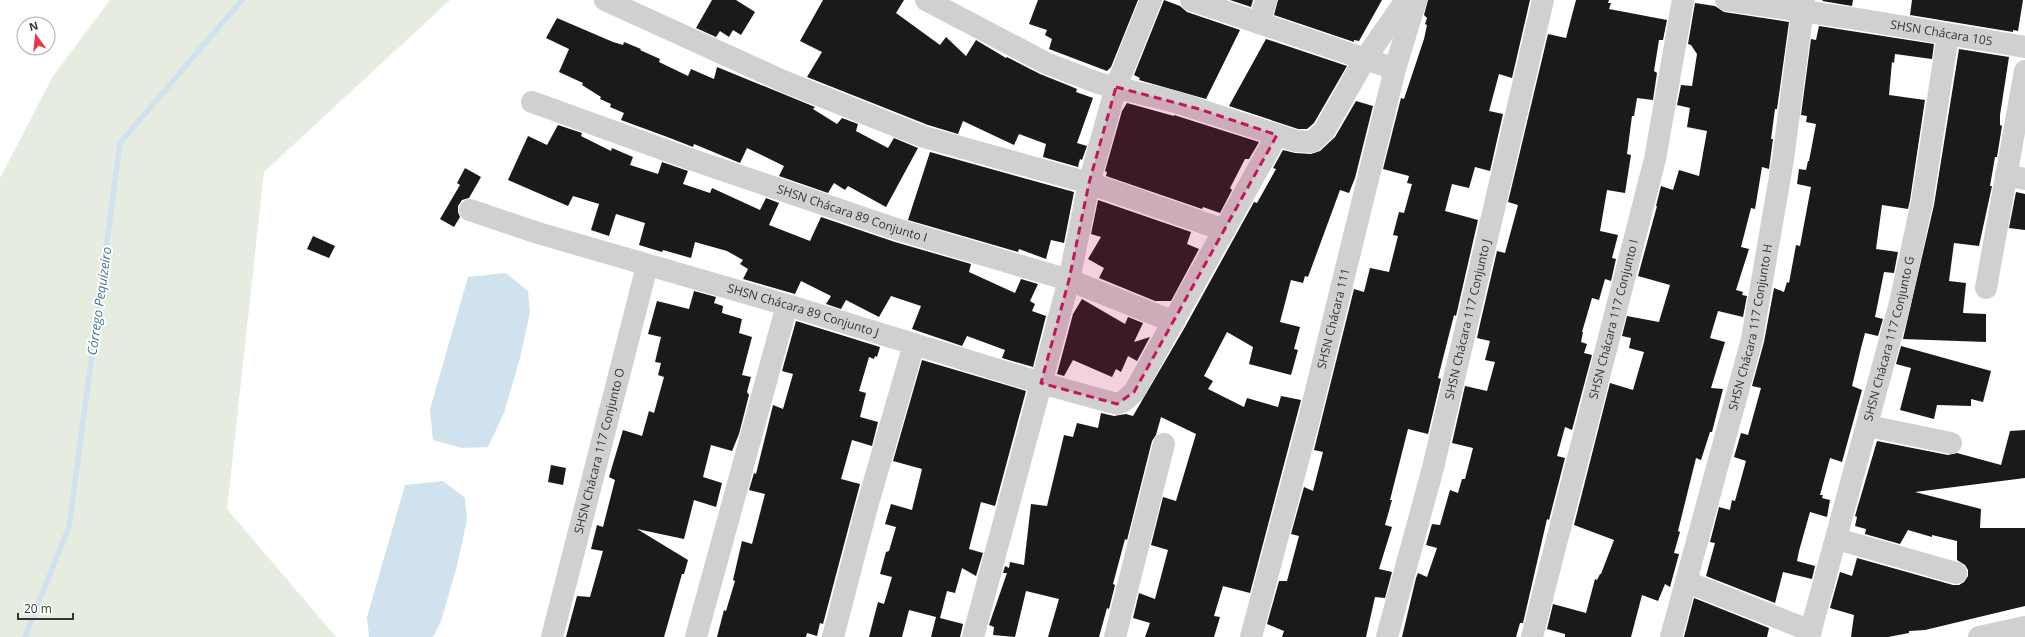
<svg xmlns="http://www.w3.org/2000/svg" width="2025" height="637" font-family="'Open Sans',sans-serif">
<rect width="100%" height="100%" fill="#fff"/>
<path fill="#e6ecdf" d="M110,0H450L264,172L227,509L336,637H0V178L53,76Z"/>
<path fill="#cfe2ee" d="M506,273L528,291L530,312L520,358L504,413L488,447L462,448L433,440L430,409L468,277Z
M443,481L465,498L467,519L457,566L441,621L433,637H369L367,617L405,485Z"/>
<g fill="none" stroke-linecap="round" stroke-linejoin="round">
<path stroke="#cfe2ee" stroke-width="5.5" d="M25,637L69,527L120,143L242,0"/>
</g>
<path fill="#1a1a1a" d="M712,0H736L755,12L741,35L733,30L729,37L720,31L716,37L696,28Z
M823,0H904L896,13L940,45L946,37L966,56L976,40L1006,58L1007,57L1040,74L1070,86L1077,89L1076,92L1093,98L1077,143L1087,146L1082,160L1080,159L1078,167L1043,157L1046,144L1019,134L1014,145L963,121L958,134L928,125L807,77L822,52L800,41Z
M1038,0H1138L1111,67L1107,71L1049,49L1052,39L1045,35L1047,30L1029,24Z
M1164,0L1180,6L1187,12L1240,30L1206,99L1139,80L1140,78L1134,75Z
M1230,0H1253L1251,7Z
M1278,0H1382L1359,41L1354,40V42L1274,15Z
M1428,0H1530L1512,78L1499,74L1489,111L1503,114L1490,171L1475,167L1469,188L1452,184L1445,211L1478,220L1456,316L1454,315L1438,378L1441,379L1428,434L1408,429L1390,500H1392L1385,525L1392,527L1379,569L1392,572L1385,598L1375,597L1366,637H1282L1284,631L1267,624L1279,581H1287L1299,536L1291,534L1304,487L1313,491L1323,452L1314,450L1354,289L1364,292L1370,268L1389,272L1398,236L1393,235L1399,212L1404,213L1412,184L1407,183L1409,176L1383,169L1401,98L1404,99L1424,39L1427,25L1425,24L1427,18L1424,15Z
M1576,0H1609L1608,3H1611L1609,9L1667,20L1663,40H1659L1654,71L1657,73L1653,100L1637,98L1634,116H1632L1627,154L1631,155L1625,193L1607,190L1600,231L1618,235L1612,258L1616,259L1611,281L1605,279L1599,300L1592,298L1582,332H1583L1581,342L1587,344L1584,353L1592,355L1572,430L1565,427L1557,456L1565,458L1549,520L1547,519L1523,623H1520L1516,637H1402L1416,578L1418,573L1427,577L1437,548L1426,545L1432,524L1440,525L1450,490L1458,493L1462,479H1465L1473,448L1452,443L1465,386L1487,391L1495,362L1485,360L1490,341L1477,338L1480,324L1497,251L1505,253L1518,205L1508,202L1548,34L1566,38Z
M1823,0H1853L1852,6L1822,1Z
M1912,0H2023L2018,31L2013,30V32L1910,15Z
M1695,3L1715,6L1724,12L1789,22L1777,109H1775L1771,139H1773L1769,169L1762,167L1755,209L1751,208L1741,247L1749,249L1736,290L1743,292L1742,295L1747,296L1743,317L1718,311L1710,338L1725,342L1711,388L1723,389L1712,432H1710L1701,460L1696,458L1678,531L1680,532L1674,553L1679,554L1670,587L1665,584L1658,601L1642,595L1631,637H1565V634L1547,629L1553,604L1586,613L1595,579L1597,580L1600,574H1601L1614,540L1574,525L1610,383L1633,390L1644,352L1629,348L1631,338L1622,336L1627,316L1659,322L1670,285L1638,276L1657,206H1656L1661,186L1673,190L1679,170L1699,176L1707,131L1687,127L1690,108L1677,105L1681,85L1692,86L1697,54L1691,45L1688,44Z
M557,18L613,42L623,45L624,42L641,49L640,50L660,59L659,62L688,76L691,69L714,79L717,67L815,107L813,109L837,124L842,118L858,124L856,131L888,148L894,138L918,148L886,207L848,186L845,190L834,183L828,193L779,176L784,166L747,148L740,163L694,144L693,147L670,138L621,120L624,113L610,107L611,104L600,99L601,97L582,85L583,83L559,72L569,49L546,38Z
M1819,26L1934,44L1932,59L1895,54L1894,63L1892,62L1889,95L1925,100L1910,200L1908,209L1882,205L1876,249L1898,252L1894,273L1884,272L1875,317L1883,319L1878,336L1865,333L1861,348L1852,386L1862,390L1842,462L1830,458L1820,495H1823L1822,498L1830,500L1827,517L1810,512L1799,551L1797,561L1815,566L1812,579L1783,572L1775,603L1706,576L1715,543L1710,542L1719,507L1730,510L1732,500L1735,501L1746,461L1734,457L1741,433L1748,435L1761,388L1752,386L1764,342L1774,288L1784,292L1787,282L1789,283L1796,245L1800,246L1811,187L1797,184L1799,169L1806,170L1808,161H1809L1816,124L1806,122L1807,116L1801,115L1811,39L1816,40Z
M1266,39L1347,66L1314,123L1307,129H1298L1229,106Z
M1959,49L2009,57L2000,115V125L2002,126L1997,157H1995L1990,186H1992L1979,246L1954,243L1949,281L1966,283L1963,313L1986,314V342L1903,339L1934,205Z
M1356,101L1373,106L1355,178L1349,193L1340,190L1308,277L1305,276L1303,283L1291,280L1280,322L1300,327L1294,349L1298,350L1291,375L1249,364L1253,347L1227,332L1204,376L1213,381L1208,389L1244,407L1247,398L1278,407L1281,396L1301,400L1250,593L1223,586L1214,616L1220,617L1214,637H1145L1150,623L1133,618L1139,593L1155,599L1168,550L1151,545L1163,497L1176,501L1196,434L1161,417L1156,435L1152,441L1127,540L1125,539L1113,584L1115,585L1109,609L1107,608L1099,637H1048L1059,599L1026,591L1015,637L993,635L994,627L989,625L1007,573H1003L1005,566L1009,568L1010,562L1024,565L1031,504L1047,506L1064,435L1073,437L1077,423L1098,428L1101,413L1114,416L1126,414L1133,416L1185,327L1254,202L1257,203L1276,169L1273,168L1283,150L1295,153L1311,154L1320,151L1335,137Z
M1127,103L1174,116V115L1259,142L1249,159H1245L1230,188L1232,190L1220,213L1203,207L1202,209L1106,176L1107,172L1105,171L1122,111Z
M558,125L582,133L581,136L611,151L612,148L633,157L630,165L658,174L662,162L688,171L683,184L710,193L712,188L760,210L766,198L779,203L769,225L810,241L821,217L895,242L971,264L969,272L1015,293L1021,279L1038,284L1030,301L1035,304L1032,311L1046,316L1033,367L1002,358L1005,350L967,336L962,346L912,329L921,306L891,296L879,317L846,300L841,309L826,304L831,296L801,281L795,294L743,279L748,269L740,264L743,260L727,251L695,242L691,258L663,250L662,252L639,245L645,223L616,214L609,236L591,230L599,204L573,196L568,206L508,180L528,136L547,145Z
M930,152L1074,192L1064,243L1051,240L1046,259L1019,249L1018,252L908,220Z
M465,168L481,177L469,198L462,200L458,206V212L460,217L454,227L440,219L460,185L457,183Z
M2016,192L2025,194V230L2009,228Z
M1098,200L1191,232L1187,244L1199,249L1171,301H1155L1099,278L1104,268L1088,259L1101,237L1091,234Z
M313,236L335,246L329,258L307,249Z
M694,291L716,297L714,303L723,306L722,313L742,319L739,333L752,337L742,375L751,377L747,392L749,395L739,434L732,451L711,445L703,477L722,483L716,507L694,500L684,539L637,529L688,560L684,574H682L664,637H566L577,596L590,597L603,551L591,549L597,525L603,527L615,480L609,477L623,430L642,436L649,411L654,413L664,377L658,375L661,363L655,362L661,337L648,334L657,301L689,309Z
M1082,299L1125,324L1128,317L1143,323L1134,342L1150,337L1137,361L1128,356L1121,372L1116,369L1112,377L1073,360L1064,376L1057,374L1073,314Z
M796,321L880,347L877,357L875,356L874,359L869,357L859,391L866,393L860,417L878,422L872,446L852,440L841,479L860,484L823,624L820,623L817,636L807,633L806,637H717L724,610L726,611L735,581L733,580L742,541L752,544L765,494L749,490L754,473L756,474L773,405L783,409L793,374L782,371Z
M1901,346L1991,371L1983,402L1971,399V406L1937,405L1934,419L1900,410L1911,368L1896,364Z
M922,360L1026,391L995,506L981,502L969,549L983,553L976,576L962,568L955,593L947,591L940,618L963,624L960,637H931L936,617L909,610L902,637H869L878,602L884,604L892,577L880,574L886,552L889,551L896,527L885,524L891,504L912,510L922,469L893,461Z
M2025,430V478L1915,492L1981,509L1980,528H2025V606L1925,630L1909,631V633L1888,637H1851L1854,615L1830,608L1840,572L1852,576L1857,558L1953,585H1959L1964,582L1968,576V570L1965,565L1957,560V541L1932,535V537L1908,530L1900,544L1865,534L1866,529L1855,526L1857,517L1855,516L1877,441L1948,455L1957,453L2001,465L2010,431Z
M551,465L566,468L563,485L548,482Z
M1694,598L1769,628L1767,637H1684Z"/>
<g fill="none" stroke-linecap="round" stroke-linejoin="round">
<g stroke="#d0d0d0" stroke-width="22">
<path d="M605,0L783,81L924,137L1089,183L1224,230"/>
<path d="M926,0L1046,63L1098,83L1176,102L1296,141L1312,142L1324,131L1365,59L1406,0"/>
<path d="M1191,0L1395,69"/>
<path id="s1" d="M1726,0L1857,19L2025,47"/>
<path d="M1259,23L1266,0"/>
<path id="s2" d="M532,102L690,159L899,230L1069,280L1174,322"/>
<path d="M2006,175L2025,179"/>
<path id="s3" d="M470,210L538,233L787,305L1041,383L1117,404L1124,401L1134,392L1277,135"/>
<path d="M1986,288L2025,71"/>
<path d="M1868,426L1951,443"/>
<path d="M1837,539L1956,573"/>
<path d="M1687,582L1811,631"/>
<path id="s4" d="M552,637L647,266"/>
<path d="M696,637L787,305"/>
<path d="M833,637L866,510L914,344"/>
<path d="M973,637L1069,280L1089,183L1116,87L1151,0"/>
<path d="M1115,637L1164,444"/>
<path id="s5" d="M1251,637L1308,423L1395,69L1416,0"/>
<path id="s6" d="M1387,637L1433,468L1543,0"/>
<path id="s7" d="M1532,637L1655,159L1683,0"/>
<path id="s8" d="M1671,637L1752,339L1783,159L1804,0"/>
<path id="s9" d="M1809,637L1900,303L1922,202L1948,35"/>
<path d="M1979,637L2025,627"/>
</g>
</g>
<path fill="#c2185b" fill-opacity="0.2" stroke="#c2185b" stroke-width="3" stroke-dasharray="8 5" stroke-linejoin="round" d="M1116,87L1199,109L1277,135L1134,392L1117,404L1041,383L1069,280L1089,183Z"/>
<g text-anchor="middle" stroke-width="4" stroke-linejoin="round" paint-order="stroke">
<g font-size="12" fill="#333" stroke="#fff">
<text dy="4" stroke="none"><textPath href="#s1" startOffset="218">SHSN Chácara 105</textPath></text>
<text dy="4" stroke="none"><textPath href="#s2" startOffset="339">SHSN Chácara 89 Conjunto I</textPath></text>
<text dy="4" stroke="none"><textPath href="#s3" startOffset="348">SHSN Chácara 89 Conjunto J</textPath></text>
<text dy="4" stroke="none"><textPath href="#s5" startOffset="329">SHSN Chácara 111</textPath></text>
<text dy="4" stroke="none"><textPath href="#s6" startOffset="328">SHSN Chácara 117 Conjunto J</textPath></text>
<text dy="4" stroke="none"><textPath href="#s7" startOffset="328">SHSN Chácara 117 Conjunto I</textPath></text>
<text dy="4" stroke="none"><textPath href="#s8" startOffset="320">SHSN Chácara 117 Conjunto H</textPath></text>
<text dy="4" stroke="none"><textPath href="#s9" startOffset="309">SHSN Chácara 117 Conjunto G</textPath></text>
<text dy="4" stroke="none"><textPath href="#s4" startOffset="192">SHSN Chácara 117 Conjunto O</textPath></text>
</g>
<g font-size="13" font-style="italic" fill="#3f7597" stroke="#fff">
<text transform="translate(99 301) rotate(-82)" y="5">Córrego Pequizeiro</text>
</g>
</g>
<g transform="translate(36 36) rotate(345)"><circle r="19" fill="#ffffff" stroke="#adadad"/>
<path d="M0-3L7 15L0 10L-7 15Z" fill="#e63946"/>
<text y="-6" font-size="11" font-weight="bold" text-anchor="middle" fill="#333333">N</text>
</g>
<path d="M18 613v6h55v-6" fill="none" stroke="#333333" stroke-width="2"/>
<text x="24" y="613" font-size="12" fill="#333333" stroke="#ffffff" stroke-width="3" paint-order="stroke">20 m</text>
</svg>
